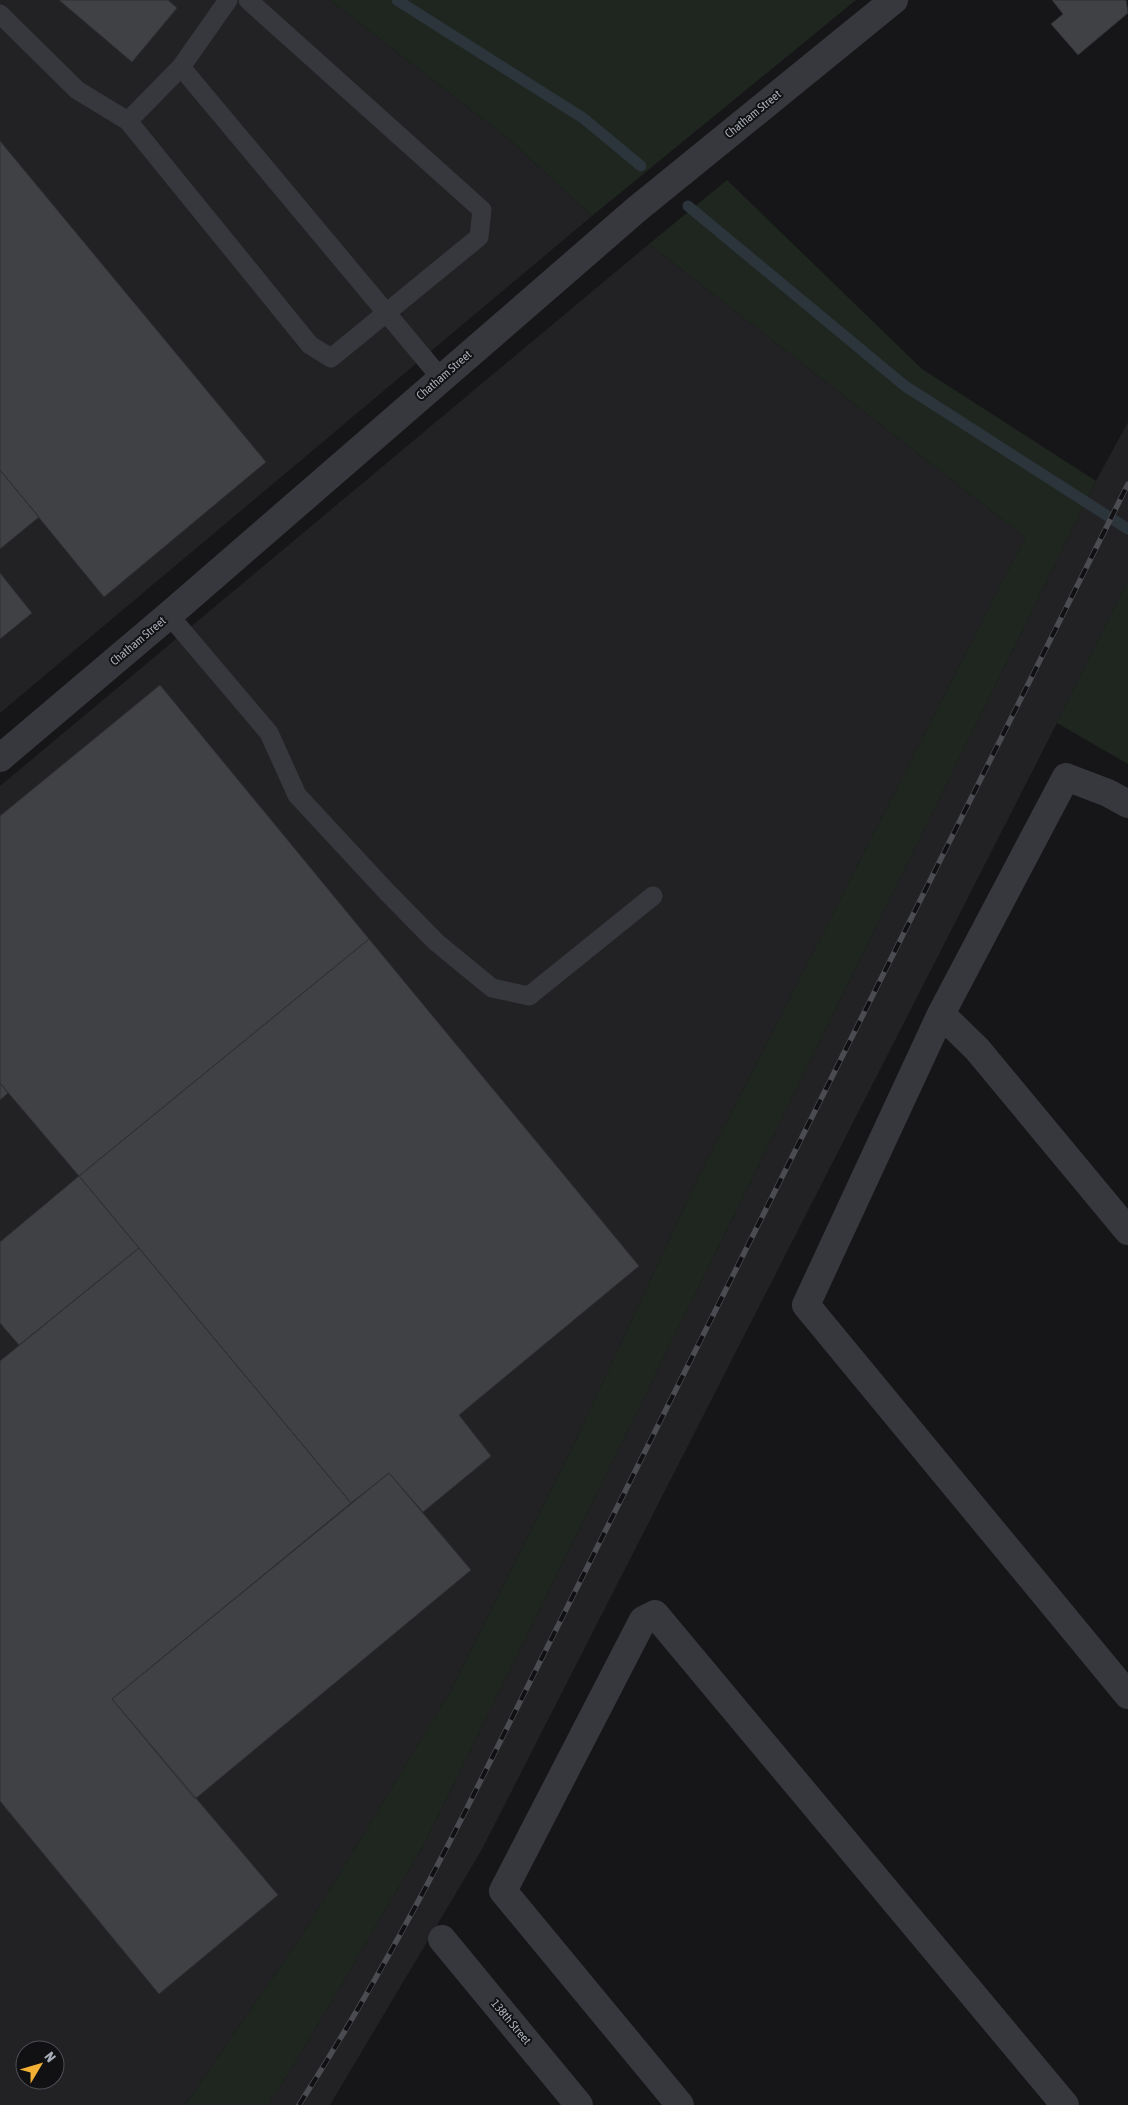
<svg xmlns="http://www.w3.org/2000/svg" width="1128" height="2105" font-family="'Asap Condensed',sans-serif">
<rect width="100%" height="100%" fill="#161618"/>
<path fill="#222225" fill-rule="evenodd" d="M0,0H330L510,140L592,216L0,713Z
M649,244L1025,537L696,1182L576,1440L450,1692L304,1932L185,2105H0V786ZM25,2050H55V2080H25Z
M1128,422V581L1057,723L481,1851L330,2105H268L297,2060L423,1846L1096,481Z"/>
<path fill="#1e261f" d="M330,0H856L592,216L510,140Z
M727,180L922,369L1096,481L423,1846L297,2060L268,2105H185L304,1932L450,1692L576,1440L696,1182L1025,537L649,244Z
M1128,581V764L1057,723Z"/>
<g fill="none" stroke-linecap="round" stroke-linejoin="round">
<path stroke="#2c353c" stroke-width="11" d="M397,0L583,118L641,166
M688,206L905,386L1128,529"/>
</g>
<path fill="#404145" stroke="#303034" d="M59,0H168L177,8L132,62Z
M1052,0H1126L1128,13L1078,55L1051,24L1063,14Z
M0,141L266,462L104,597L0,470Z
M0,470L39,517L0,549Z
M0,573L32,613L0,639Z
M160,685L369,939L79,1176L0,1083V816Z
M369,939L639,1266L459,1415L491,1456L423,1512L389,1473L351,1503L79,1176Z
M0,1083L8,1093L0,1100Z
M79,1176L139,1248L19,1345L0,1323V1242Z
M139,1248L351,1503L112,1699L278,1895L159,1994L0,1801V1361Z
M389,1473L471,1570L195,1799L112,1699Z"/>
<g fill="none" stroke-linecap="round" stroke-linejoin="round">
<path stroke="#37383d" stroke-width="19" d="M228,0L181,67L128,121L310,345L331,358L479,237L482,210L248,0
M0,14L77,90L128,121
M181,67L440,377
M169,615L269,733L297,795L387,892L436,942L492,988L529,996L653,896"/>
<path stroke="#37383d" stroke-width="28" d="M0,758L169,615L637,209L894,0
M1128,804L1108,793L1066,777L941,1014L806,1305L1128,1695
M941,1014L977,1049L1128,1231
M442,1939L579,2105
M680,2105L503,1891L643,1620L655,1614L1065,2105"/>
<g stroke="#4a4c52" stroke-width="5.5">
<path id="rail" d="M299,2105C360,2010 414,1912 465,1812L1128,484"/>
</g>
<use href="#rail" stroke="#111113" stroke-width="4" stroke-dasharray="11" stroke-linecap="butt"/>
</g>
<g text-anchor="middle" stroke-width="4" stroke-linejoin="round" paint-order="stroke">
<g font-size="12" fill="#a8adb8" stroke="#111113">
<text transform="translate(753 114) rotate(-39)" y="4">Chatham Street</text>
<text transform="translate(444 375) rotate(-41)" y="4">Chatham Street</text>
<text transform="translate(138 641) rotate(-40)" y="4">Chatham Street</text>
<text transform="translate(511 2022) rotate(50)" y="4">138th Street</text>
</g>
</g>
<g transform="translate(40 2065) rotate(52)"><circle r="24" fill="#111113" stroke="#4d4f55"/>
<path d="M0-4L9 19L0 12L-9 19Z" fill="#f2b134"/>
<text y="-8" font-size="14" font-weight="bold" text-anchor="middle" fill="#a8adb8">N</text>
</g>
</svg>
